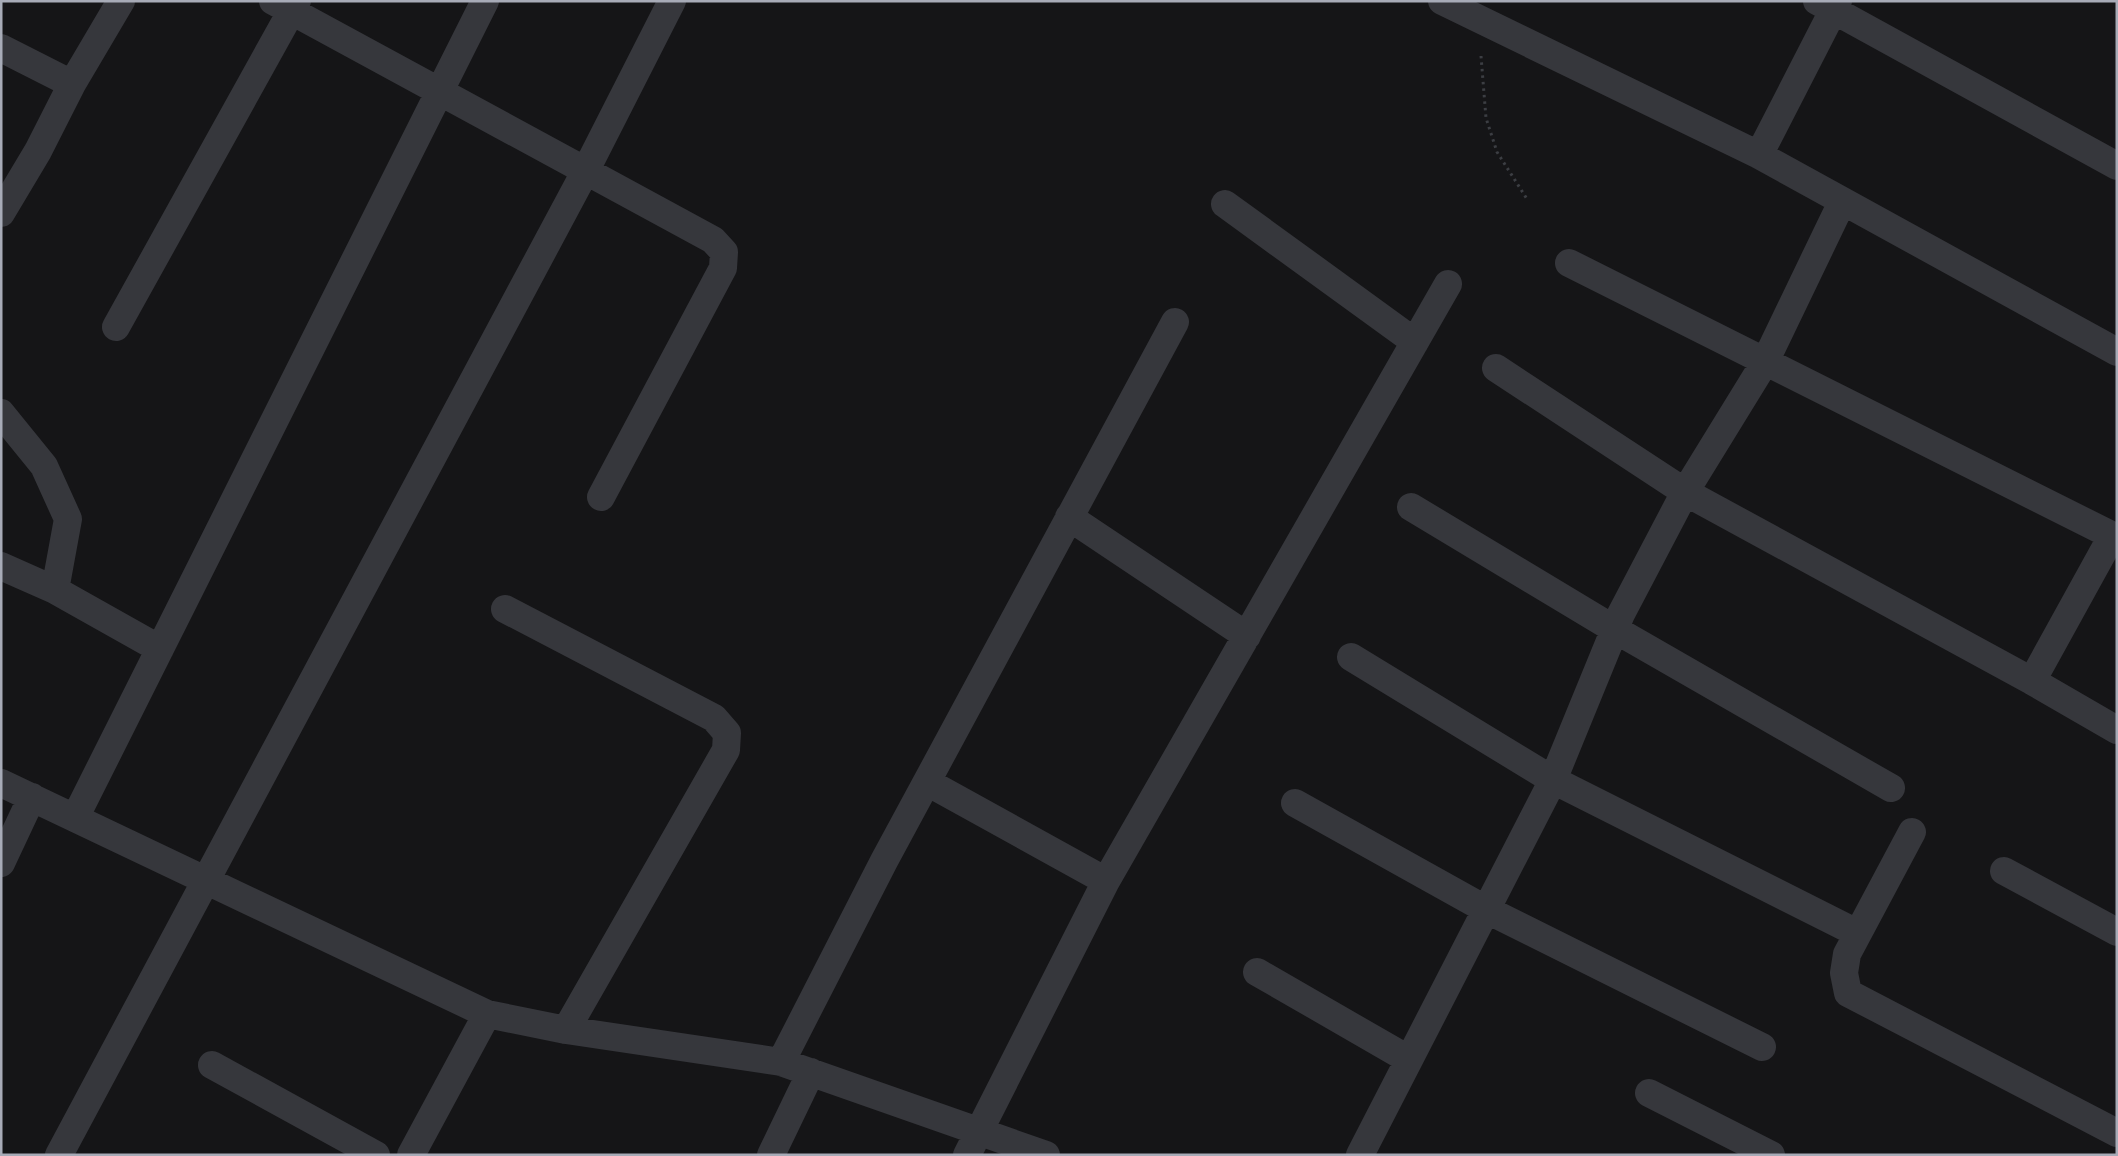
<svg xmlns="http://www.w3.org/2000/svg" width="2118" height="1156" font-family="Figtree,sans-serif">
<rect width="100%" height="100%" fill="#151517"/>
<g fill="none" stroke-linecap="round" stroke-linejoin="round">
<path stroke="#3c3e43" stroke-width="3" stroke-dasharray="2.5 4" stroke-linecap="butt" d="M1481,56L1486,118L1497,152L1527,199"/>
<path stroke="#36373c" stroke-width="28" d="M273,1L713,240L724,252L723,268L601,497
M1442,1L1759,155L2117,352
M1817,1L2117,166
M1,48L72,84L121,1
M1759,155L1838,1
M1225,204L1415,342
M1,213L38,151L72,84
M1569,263L2117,538
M116,327L297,1
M1496,368L1685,492L2032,681L2117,730
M1,413L44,466L68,519L55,590
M1411,507L1614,629L1891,788
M1069,517L1247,636
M1,566L55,590L160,649
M505,609L714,718L727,733L726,750L566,1030
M1351,657L1553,780L1857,933
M2032,681L2112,536
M927,782L1106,881
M1,783L487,1014L566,1030L781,1062L1046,1155
M1295,803L1487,910L1762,1047
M75,818L485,1
M1912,832L1847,954L1844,973L1848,993L2117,1133
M1,863L32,797
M2004,871L2117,932
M1257,972L1408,1059
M781,1062L884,861L1175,322
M212,1065L376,1155
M1649,1093L1771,1155
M59,1155L586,170L672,1
M411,1155L487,1014
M771,1155L811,1072
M967,1155L1106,881L1448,284
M1360,1155L1553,780L1621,614L1685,492L1765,362L1842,202"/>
</g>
<rect width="2118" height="1156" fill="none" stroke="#a7abb7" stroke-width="5"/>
</svg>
